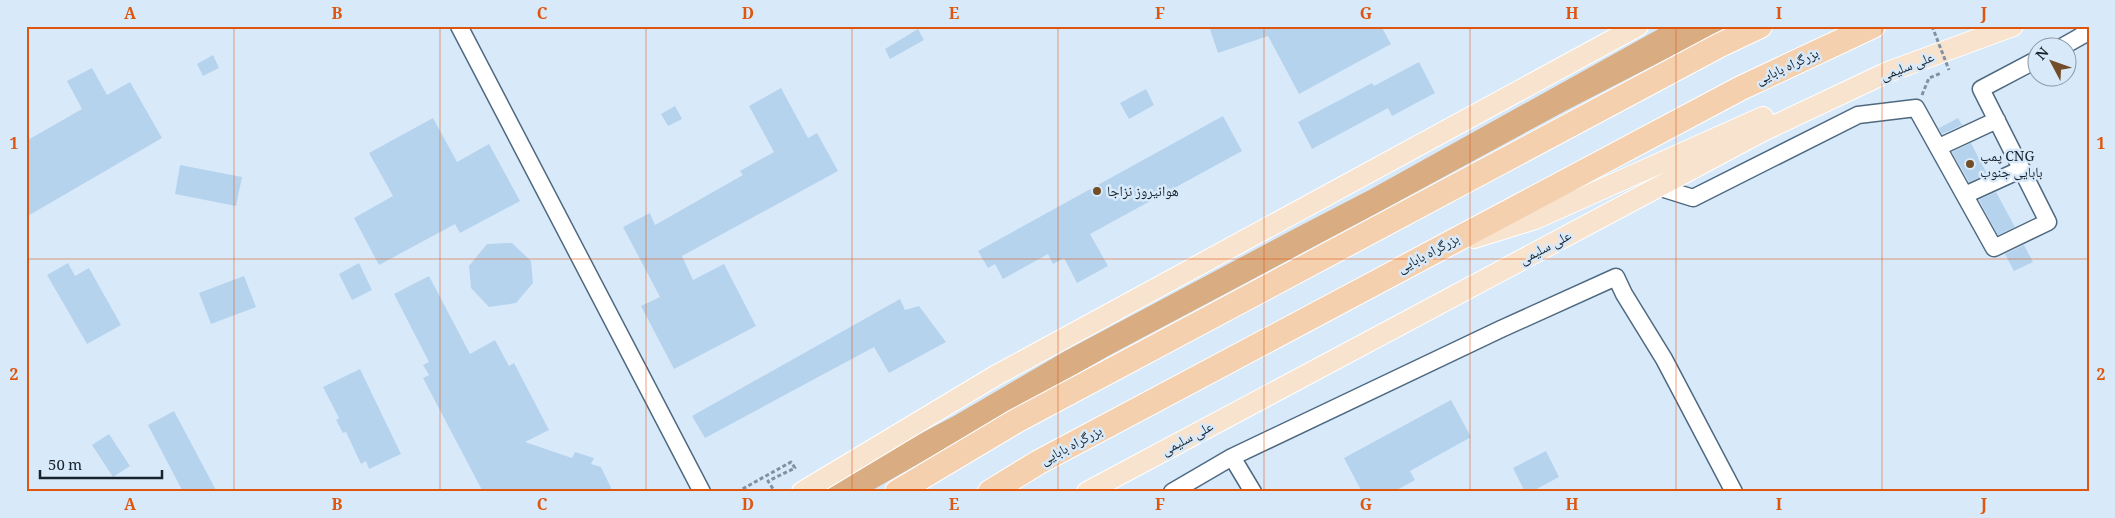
<svg xmlns="http://www.w3.org/2000/svg" width="2115" height="518" font-family="Georgia,'Noto Naskh Arabic',serif">
<rect width="100%" height="100%" fill="#d8eafa"/>
<path fill="#daac81" d="M1664,26H1730L1567,110L1381,211L1110,355L869,492H817L887,451L954,416L1065,351L1292,230L1371,189Z"/>
<path fill="#b6d3ee" d="M1209,26H1381L1391,44L1299,94L1268,36L1218,53Z
M918,29L924,40L890,59L885,49Z
M213,55L219,68L203,76L197,64Z
M1419,62L1435,93L1392,116L1388,108L1312,149L1298,122L1372,83L1374,86Z
M92,68L107,95L130,82L162,138L26,217V141L82,109L67,81Z
M781,88L808,138L817,133L838,171L682,256L693,280L724,264L756,326L674,369L641,306L660,297L623,227L650,213L655,225L743,175L740,171L774,152L749,106Z
M1146,89L1154,105L1129,119L1120,103Z
M675,106L682,119L668,126L661,114Z
M1223,116L1242,151L1090,234L1108,266L1077,283L1064,258L1053,264L1048,254L1003,279L995,264L988,268L978,251Z
M433,118L457,162L489,144L520,201L460,233L455,224L379,265L354,218L393,196L369,153Z
M1958,118L1962,125L1942,134L1939,128Z
M1971,143L1987,174L1969,182L1952,152Z
M180,165L242,177L236,206L175,194Z
M1996,192L2015,227L1998,235L1979,200Z
M512,243L531,261L533,283L516,303L489,307L471,288L469,266L487,244Z
M2024,245L2033,262L2014,271L2005,254Z
M68,263L75,276L89,268L121,325L87,344L47,275Z
M359,263L372,290L352,300L339,274Z
M244,276L256,307L211,324L199,293Z
M429,276L470,354L495,340L509,366L514,363L549,430L525,442L572,458L575,452L594,458L591,464L601,467L613,492H483L423,378L429,375L423,365L429,362L394,294Z
M900,299L905,310L919,306L946,342L889,373L874,347L705,438L692,416Z
M360,369L401,454L369,469L366,461L361,464L346,432L343,433L336,420L339,418L323,387Z
M1451,400L1471,437L1410,471L1415,480L1393,492H1362L1344,458Z
M174,411L217,492H183L148,425Z
M109,434L130,466L113,477L92,445Z
M1546,451L1559,477L1531,492H1525L1513,468Z"/>
<g fill="none" stroke-linecap="round" stroke-linejoin="round">
<g stroke="#4f6980" stroke-width="19">
<path id="minor" d="M459,26L702,492
M2060,48L2083,35L2086,26
M1939,147L1997,120
M1658,187L1693,198L1858,115L1916,108L1994,248L2048,222L1981,89L2038,59
M1965,195L2022,169
M1232,457L1501,329L1616,277L1624,294L1664,359L1734,492
M1172,492L1232,457L1253,492"/>
</g>
<g stroke="#fff" stroke-width="22">
<path id="major" d="M1474,238L1535,219L1763,117
M802,492L995,376L1638,26
M1087,492L1763,131L1888,72L2013,26"/>
</g>
<g stroke="#fff" stroke-width="26">
<path id="highway" d="M897,492L1016,421L1720,45L1760,26
M990,492L1039,462L1741,88L1873,26"/>
</g>
<path stroke="#82919f" stroke-width="3" stroke-dasharray="4 2.5" stroke-linecap="butt" d="M1922,95L1929,78L1941,73
M737,492L791,462L795,468L768,481L775,492"/>
<use href="#minor" stroke="#fff" stroke-width="16"/>
<use href="#major" stroke="#f8e3cf" stroke-width="20"/>
<use href="#highway" stroke="#f4d0af" stroke-width="24"/>
<path stroke="#82919f" stroke-width="3" stroke-dasharray="4 2.5" stroke-linecap="butt" d="M1932,26L1949,70"/>
</g>
<path fill="none" stroke="#de560e" stroke-width="1" stroke-opacity="0.55" d="M234,26V492M440,26V492M646,26V492M852,26V492M1058,26V492M1264,26V492M1470,26V492M1676,26V492M1882,26V492M26,259H2089"/>
<g fill="#724d28" stroke="#d8eafa" stroke-width="2">
<circle cx="1970" cy="164" r="5"/>
<circle cx="1097" cy="191" r="5"/>
</g>
<g text-anchor="middle" stroke-width="5" stroke-linejoin="round" paint-order="stroke">
<g font-size="14" fill="#17222c" stroke="#d8eafa">
<text transform="translate(1787 66) rotate(-25)" y="5">بزرگراه بابایی</text>
<text transform="translate(1907 66) rotate(-21)" y="5">علی سلیمی</text>
<text transform="translate(1545 247) rotate(-28)" y="5">علی سلیمی</text>
<text transform="translate(1428 253) rotate(-28)" y="5">بزرگراه بابایی</text>
<text transform="translate(1187 438) rotate(-28)" y="5">علی سلیمی</text>
<text transform="translate(1071 445) rotate(-28)" y="5">بزرگراه بابایی</text>
</g>
<g font-size="14" fill="#17222c" stroke="#d8eafa" text-anchor="start">
<text x="1980" y="161">پمپ CNG<tspan x="1980" dy="16">بابایی جنوب</tspan></text>
<text x="1107" y="196">هوانیروز نزاجا</text>
</g>
</g>
<rect width="2115" height="518" fill="none" stroke="#d8eafa" stroke-width="55"/>
<g transform="translate(2052 62) rotate(311)"><circle r="24" fill="#d8eafa" stroke="#8b9aa8"/>
<path d="M0-4L9 19L0 12L-9 19Z" fill="#724d28"/>
<text y="-8" font-size="14" font-weight="bold" text-anchor="middle" fill="#17222c">N</text>
</g>
<path d="M40 470v8h122v-8" fill="none" stroke="#17222c" stroke-width="2.5"/>
<text x="48" y="470" font-size="15" fill="#17222c" stroke="#d8eafa" stroke-width="4" paint-order="stroke">50 m</text>
<rect x="28" y="28" width="2060" height="462" fill="none" stroke="#de560e" stroke-width="2"/>
<g font-size="16" text-anchor="middle" font-weight="bold" fill="#de560e">
<text x="130" y="19">A</text>
<text x="337" y="19">B</text>
<text x="542" y="19">C</text>
<text x="748" y="19">D</text>
<text x="954" y="19">E</text>
<text x="1160" y="19">F</text>
<text x="1366" y="19">G</text>
<text x="1572" y="19">H</text>
<text x="1779" y="19">I</text>
<text x="1984" y="19">J</text>
<text x="14" y="149">1</text>
<text x="2101" y="149">1</text>
<text x="14" y="380">2</text>
<text x="2101" y="380">2</text>
<text x="130" y="510">A</text>
<text x="337" y="510">B</text>
<text x="542" y="510">C</text>
<text x="748" y="510">D</text>
<text x="954" y="510">E</text>
<text x="1160" y="510">F</text>
<text x="1366" y="510">G</text>
<text x="1572" y="510">H</text>
<text x="1779" y="510">I</text>
<text x="1984" y="510">J</text>
</g>
</svg>
